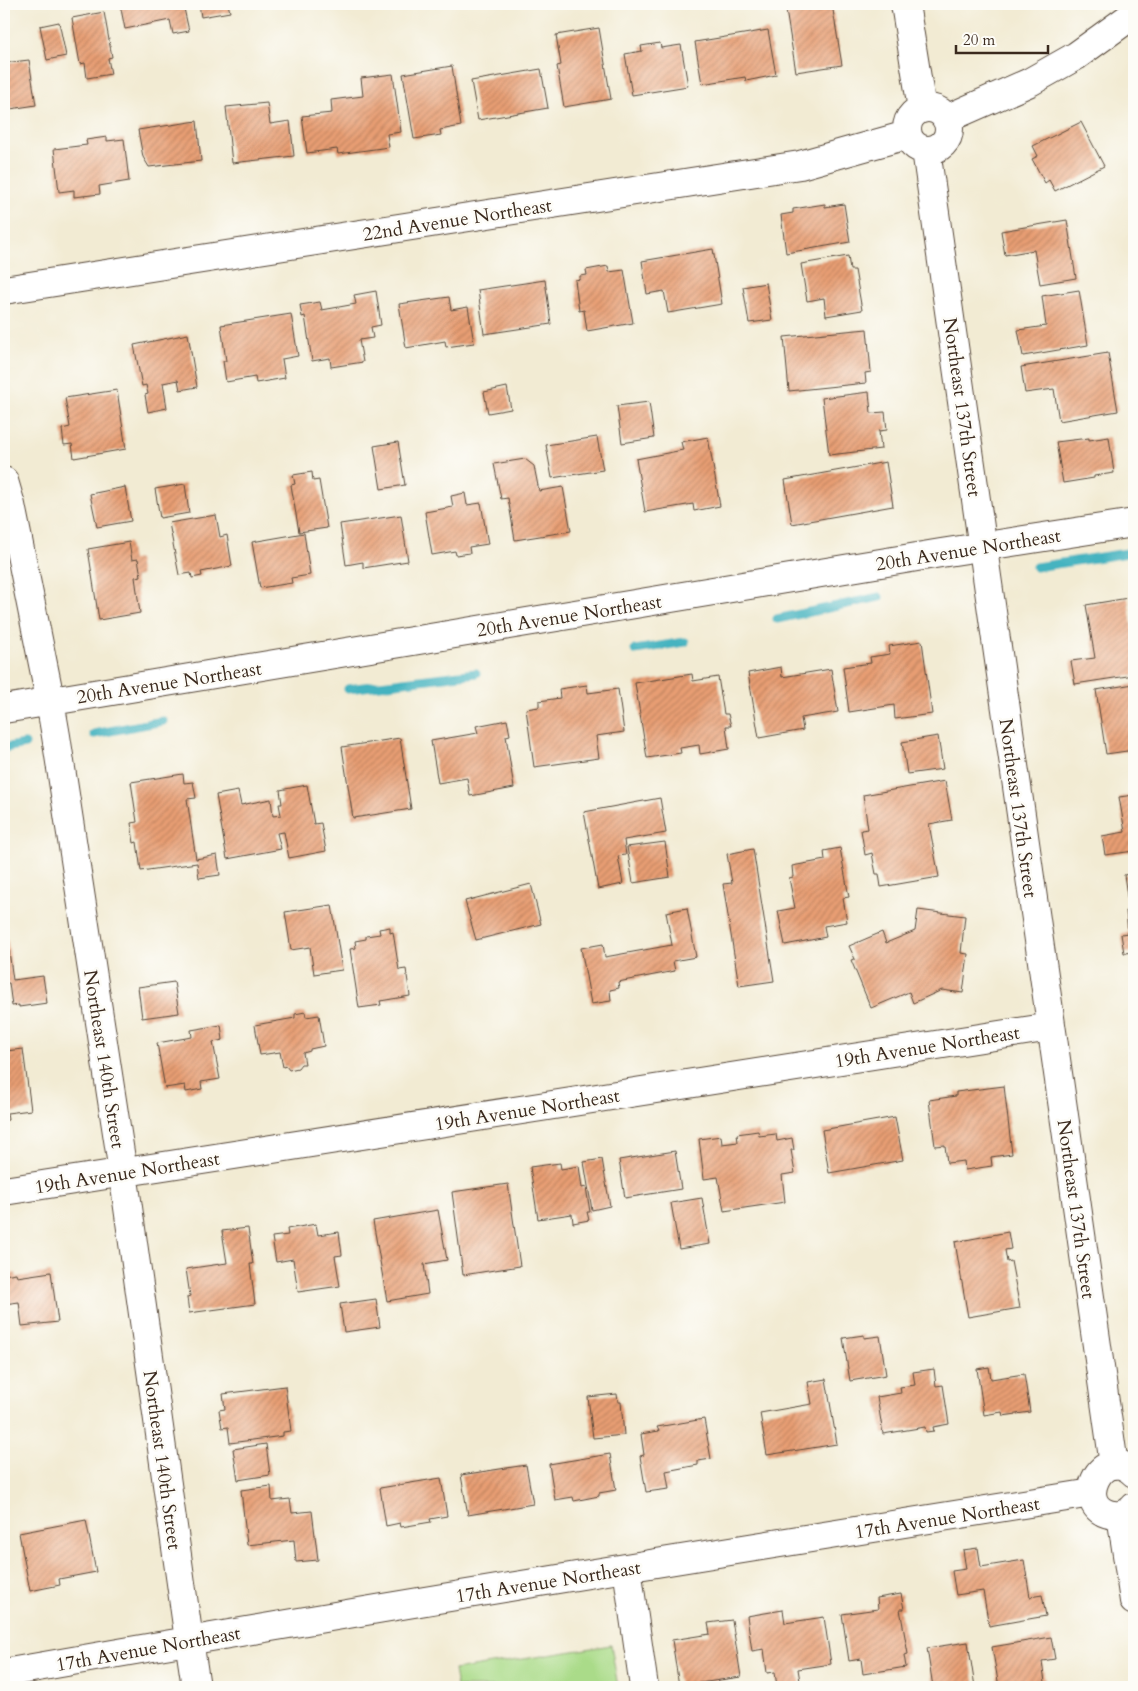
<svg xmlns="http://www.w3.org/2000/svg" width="1138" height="1691" font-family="Cardo,serif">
<defs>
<pattern id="building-hatch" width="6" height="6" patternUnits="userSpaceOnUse" patternTransform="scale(1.25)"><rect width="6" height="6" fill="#e89e73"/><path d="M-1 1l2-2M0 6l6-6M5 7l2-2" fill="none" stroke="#bd815e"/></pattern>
</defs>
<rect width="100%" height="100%" fill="#fdfcf7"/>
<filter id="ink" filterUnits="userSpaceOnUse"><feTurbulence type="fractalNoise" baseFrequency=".02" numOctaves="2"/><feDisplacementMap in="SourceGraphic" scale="10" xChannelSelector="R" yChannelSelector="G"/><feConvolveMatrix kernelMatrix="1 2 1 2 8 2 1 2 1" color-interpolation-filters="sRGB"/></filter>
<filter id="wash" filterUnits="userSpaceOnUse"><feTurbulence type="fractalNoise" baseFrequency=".0096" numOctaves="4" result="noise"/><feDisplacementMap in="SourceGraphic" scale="20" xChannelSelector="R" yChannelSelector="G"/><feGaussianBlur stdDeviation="1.12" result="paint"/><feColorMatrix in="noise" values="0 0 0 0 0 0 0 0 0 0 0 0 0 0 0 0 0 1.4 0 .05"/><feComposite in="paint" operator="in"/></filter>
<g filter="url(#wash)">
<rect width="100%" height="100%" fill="#f2ebd3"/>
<path fill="#aadb89" stroke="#728254" d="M611,1645L618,1687H457L454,1670Z"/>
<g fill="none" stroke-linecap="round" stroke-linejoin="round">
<path stroke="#45b3c0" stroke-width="9" d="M1036,567L1134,552
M777,619L879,597
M635,650L685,642
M348,689L476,673
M94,734L163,721
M4,748L25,744"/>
</g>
<g id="blocks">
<path fill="url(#building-hatch)" d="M120,4H183L189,31L173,34L170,20L125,29Z
M199,4H228L230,12L201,17Z
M785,4H832L842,65L796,72Z
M104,12L112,57L108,58L111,74L87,78L85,63L80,64L72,18Z
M59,22L66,56L47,60L40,26Z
M599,28L611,99L564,107L557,66L561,65L556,35Z
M768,30L776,75L746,81L745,77L702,84L695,42Z
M660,43L661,48L681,45L688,86L632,95L625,54L642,51L641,46Z
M29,60L36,105L4,110V63Z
M452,66L461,126L440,130L441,135L414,139L403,74Z
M541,69L548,108L478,120L471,81Z
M393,74L401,132L387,134L389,147L338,154L337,149L307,153L302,116L332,113L331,100L363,96L361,78Z
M267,103L270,124L290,121L294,156L232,163L226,107Z
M197,121L201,161L149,167L143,157L138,130Z
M1081,122L1104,166L1055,191L1049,180L1045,183L1032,159L1038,156L1033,146Z
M107,137V141L124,139L129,181L99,186L100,194L74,197V190L59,192L54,149L87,145L86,140Z
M825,204V207L844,204L850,242L786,253L781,215L793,213V209Z
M1067,220L1076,278L1040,284L1034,250L1005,255L1001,231Z
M713,249L722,304L668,313L664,291L647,294L642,261Z
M848,256L850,270H855L862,310L826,316L824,298L807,301L801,264Z
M608,266L609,272L624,270L633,323L587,331L584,310L579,311L575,280L580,279V276L587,275L586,270Z
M545,280L551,324L484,334L478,290Z
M766,283L772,320L749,323L743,287Z
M1079,290L1088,345L1023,356L1018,330L1046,326L1042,296Z
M376,291L381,325L371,327L373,338L359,340L363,362L331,367L330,358L312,361L305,316L302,317L300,305L320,302L322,310L356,304L354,295Z
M449,297L451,310L468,307L474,343L446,347L445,341L406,348L399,304Z
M291,314L298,356L282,359L285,378L256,383L255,377L226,382L223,361H226L221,325Z
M867,329L871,372L865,373L866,383L789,391L784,337Z
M188,334L197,387L180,390L178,380L163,383L167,408L148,412L145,395L148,394L146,385L142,386L134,345Z
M1108,353L1118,411L1059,421L1054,389L1025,393L1021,367Z
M507,387L511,409L488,413L484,392Z
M117,390L126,449L74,458L72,444L64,445L62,429L70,427L65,398Z
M869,392L871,413L885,412L887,430L879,431L881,449L829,455L822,398Z
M649,402L654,438L622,443L617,406Z
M597,437L603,470L552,478L546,445Z
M708,437L720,506L694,511L693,504L645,512L636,459L683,450L681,442Z
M1109,437L1114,473L1094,476V478L1063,483L1056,442L1089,438V440Z
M398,442L405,485L381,489L374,446Z
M525,459L534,466L539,491L563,487L571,531L515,540L508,498L501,499L494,464Z
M886,462L893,506L792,524L785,480Z
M312,472L313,481L319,480L327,528L299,532L291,485L295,484L293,475Z
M185,484L189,513L160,518L155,489Z
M125,487L131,521L97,527L90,494Z
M465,493L467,505L481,503L488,544L469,547L470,553L456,555L455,551L432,555L425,512L453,507L451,496Z
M216,515L220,537L227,535L232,566L201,572L202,576L192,578L191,573L179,575L169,523Z
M401,515L408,561L363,568V562L346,565L340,524Z
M304,533L310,575L291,578L292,583L260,588L252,542Z
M129,542L132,560L138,559L141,576L135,577L140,613L99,620L88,549Z
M1128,598L1134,640V675L1075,684L1071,661L1095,658L1086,605Z
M922,641L932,714L895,719L894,705L849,712L843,667L871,663L870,657L890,654L889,646Z
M781,667L782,677L831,669L838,712L801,718L803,730L759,738L748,673Z
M692,674L693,681L718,677L724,714H728L731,726H726L729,749L700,754L699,745L680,748L681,753L647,758L635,683Z
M1134,684V750L1106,754L1096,690Z
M587,685L588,693L618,689L624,732L596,736L599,758L534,767L526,709L539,707V701L560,698L559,689Z
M507,720L510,735L506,736L514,788L470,796L467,778L438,783L431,741L478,733L476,726Z
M938,736L943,769L907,774L902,742Z
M400,738L411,809L353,818L342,747Z
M183,774L184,783L193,782L196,798L187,799L196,859L217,855L220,875L199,878L197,863L141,871L137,842L134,843L131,823L137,822L131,782Z
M945,781L952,820L929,824L939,877L881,887L879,874H876L872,853L865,855L861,830L868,829L863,795Z
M307,785L314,824L321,823L326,851L289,858L284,832L277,833L281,849L227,859L216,795L238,791L241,805L271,799L273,816L281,815L279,804H282L280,790Z
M1134,795V851L1105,855L1102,836L1125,832L1119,797Z
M660,798L666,833L624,840L626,855L618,856L623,884L598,889L584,812Z
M665,842L670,877L633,883L627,847Z
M840,848L849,897L843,898L847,922L824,926L826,937L785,945L778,911L795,908L789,878L793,877L792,866L825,860L824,851Z
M753,849L774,981L739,986L723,884L732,883L727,854Z
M1134,873V952L1124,953L1121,934L1128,933L1126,911L1129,910L1124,875Z
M531,884L541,924L476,940L465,901Z
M332,905L342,970L314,974L310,947L291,950L285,912Z
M687,908L696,957L673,961L675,971L618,982L619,988L610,990L611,1001L591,1004L581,948L603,944L605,957L672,945L666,912Z
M918,910L965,916L961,953L968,954L963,993L942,990L913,1003L909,992L871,1008L851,960L855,959L849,946L882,932L886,943L915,931Z
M390,927V933L393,932L399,970L406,969L410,996L380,1001L381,1005L359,1008L350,949L356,948L355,941L366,939V936L380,934L379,929Z
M4,929H6L13,980L43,976L47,1003L19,1007V1005L12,1006L9,983H4Z
M174,982L179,1013L142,1018L138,987Z
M305,1012L306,1017L319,1015L324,1046L310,1049V1051L303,1053L305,1064H301L298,1068L289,1070L286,1066L283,1067L280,1052L260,1055L255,1025L295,1018V1014Z
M221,1025L223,1040L213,1042L220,1079L201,1082L202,1089L186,1092L185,1085L165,1088L157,1043L192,1037L191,1030Z
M23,1049L31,1110L7,1113L8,1120L4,1121V1059H7L6,1051Z
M1004,1086L1012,1154L991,1157L992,1166L965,1170L964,1161L947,1163L945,1145L935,1146L929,1100L956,1096V1092Z
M895,1117L903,1160L829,1173L822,1130Z
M758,1131L759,1136L776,1134L777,1141L792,1138L794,1150H791L795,1173L782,1175L785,1202L724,1211L718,1177L704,1179L699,1139L721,1136L722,1144L738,1142L737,1134Z
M675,1151L681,1189L625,1198L619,1160Z
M602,1159L610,1206L592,1210L584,1162Z
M560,1163L561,1169L579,1166L582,1188L586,1187L590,1212H587L589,1220L573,1223L572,1214L538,1219L530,1167Z
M508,1184L520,1266L463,1275L452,1192Z
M702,1198L710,1244L679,1249L671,1203Z
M438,1210L447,1260L424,1264L428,1294L387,1301L373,1221Z
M316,1224L318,1235L339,1232L342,1255L335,1256L340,1286L298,1292L293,1259L276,1262L272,1237L288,1235L287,1229Z
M248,1228L253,1264H250L255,1304L189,1313L187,1297L190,1296L186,1269L227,1263L222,1231Z
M1008,1232L1011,1249L1005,1250L1007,1262L1011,1261L1020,1308L968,1317L955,1242Z
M51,1272L58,1322L22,1326L19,1302L4,1304V1275L16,1273L17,1277Z
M376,1299L380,1327L344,1332L340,1304Z
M864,1335V1338L880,1336L886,1375L850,1381L843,1338Z
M989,1367L991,1379L1024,1374L1030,1412L1003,1416L1002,1412L984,1415L977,1369Z
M934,1369L936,1386L943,1385L949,1424L933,1427L934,1431L926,1432L925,1427L883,1434L877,1397L901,1393L900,1387L915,1385L913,1372Z
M826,1379L837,1444L767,1455L760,1413L812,1404L808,1382Z
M285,1386L291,1431L283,1432V1436L230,1443L228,1427L222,1428L219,1410L225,1409L223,1394Z
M617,1394L618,1402H621L624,1435L593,1438L588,1397Z
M704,1419L711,1459L698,1461V1465L666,1471L669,1489L646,1492L640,1456L644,1455L641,1434L659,1431L657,1427Z
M266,1444L270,1475L238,1480L233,1449Z
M610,1454L616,1490L599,1493V1496L574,1501L573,1497L555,1500L549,1464Z
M526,1465L533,1504L468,1515L461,1475Z
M441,1478L447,1516L430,1519L431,1522L401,1527L400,1523L386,1526L380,1488Z
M271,1486L272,1501L290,1499L292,1513L312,1511L318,1560L296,1562L294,1540L247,1545L241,1490Z
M86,1520L96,1572L59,1579L60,1585L30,1591L19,1533Z
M978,1548L981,1567L1024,1560L1030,1597L1042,1595L1046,1616L989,1626L983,1591L956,1595L952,1571L966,1569L963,1550Z
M901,1594L904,1609H900L908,1654L904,1655L906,1667L863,1674L861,1659L849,1661L842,1614L878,1609L877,1598Z
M783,1610L785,1623L824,1617L831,1664L798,1669L801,1687H777L775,1672L767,1673L764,1649L752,1651L747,1616Z
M732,1620L741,1677L679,1686L672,1640L710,1634L708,1623Z
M1051,1637L1055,1659L1042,1661L1045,1682L1041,1683L1042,1687H999L992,1647Z
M968,1642L975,1687H933L927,1648Z"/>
</g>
</g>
<g filter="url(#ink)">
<use href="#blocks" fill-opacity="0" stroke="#564739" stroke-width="1"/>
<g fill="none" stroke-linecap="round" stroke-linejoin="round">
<g stroke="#564739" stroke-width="30">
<path id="minor" d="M905,4L922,109
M907 129a21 21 0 1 1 42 0a21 21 0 1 1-42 0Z
M946,119L1030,82L1076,56L1134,14
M926,150L1114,1465
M4,290L800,165L907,135
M4,481L11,505L47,684L56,736L123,1172L189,1640L196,1687
M4,709L941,553L1134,523
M4,1191L1051,1027
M1134,1473C1102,1441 1070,1508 1113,1515C1121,1516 1129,1513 1134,1507
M1121,1515L1134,1601
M627,1568L644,1687
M4,1673C366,1609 729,1551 1092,1493"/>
</g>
<use href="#minor" stroke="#fff" stroke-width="28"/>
</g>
</g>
<g text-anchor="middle" stroke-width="5" stroke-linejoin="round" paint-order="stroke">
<g font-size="19" fill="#3b2a1e" stroke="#fdfcf7">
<text transform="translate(457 219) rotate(-9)" y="7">22nd Avenue Northeast</text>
<text transform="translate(963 407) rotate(82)" y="7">Northeast 137th Street</text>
<text transform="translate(968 549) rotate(-9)" y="7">20th Avenue Northeast</text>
<text transform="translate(569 615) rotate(-9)" y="7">20th Avenue Northeast</text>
<text transform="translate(169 682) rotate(-9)" y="7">20th Avenue Northeast</text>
<text transform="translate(1019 808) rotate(82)" y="7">Northeast 137th Street</text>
<text transform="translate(927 1046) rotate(-9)" y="7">19th Avenue Northeast</text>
<text transform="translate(105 1059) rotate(81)" y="7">Northeast 140th Street</text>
<text transform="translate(527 1109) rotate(-9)" y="7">19th Avenue Northeast</text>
<text transform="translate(127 1172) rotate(-9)" y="7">19th Avenue Northeast</text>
<text transform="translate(1077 1209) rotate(82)" y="7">Northeast 137th Street</text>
<text transform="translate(163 1460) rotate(82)" y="7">Northeast 140th Street</text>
<text transform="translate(947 1517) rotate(-9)" y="7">17th Avenue Northeast</text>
<text transform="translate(548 1581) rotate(-9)" y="7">17th Avenue Northeast</text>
<text transform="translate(148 1648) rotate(-10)" y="7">17th Avenue Northeast</text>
</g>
</g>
<rect width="1138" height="1691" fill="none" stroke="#fdfcf7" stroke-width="20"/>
<path d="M956 45v8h92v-8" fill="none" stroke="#3b2a1e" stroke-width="2.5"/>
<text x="963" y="45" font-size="15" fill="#3b2a1e" stroke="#fdfcf7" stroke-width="4" paint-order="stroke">20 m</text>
</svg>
